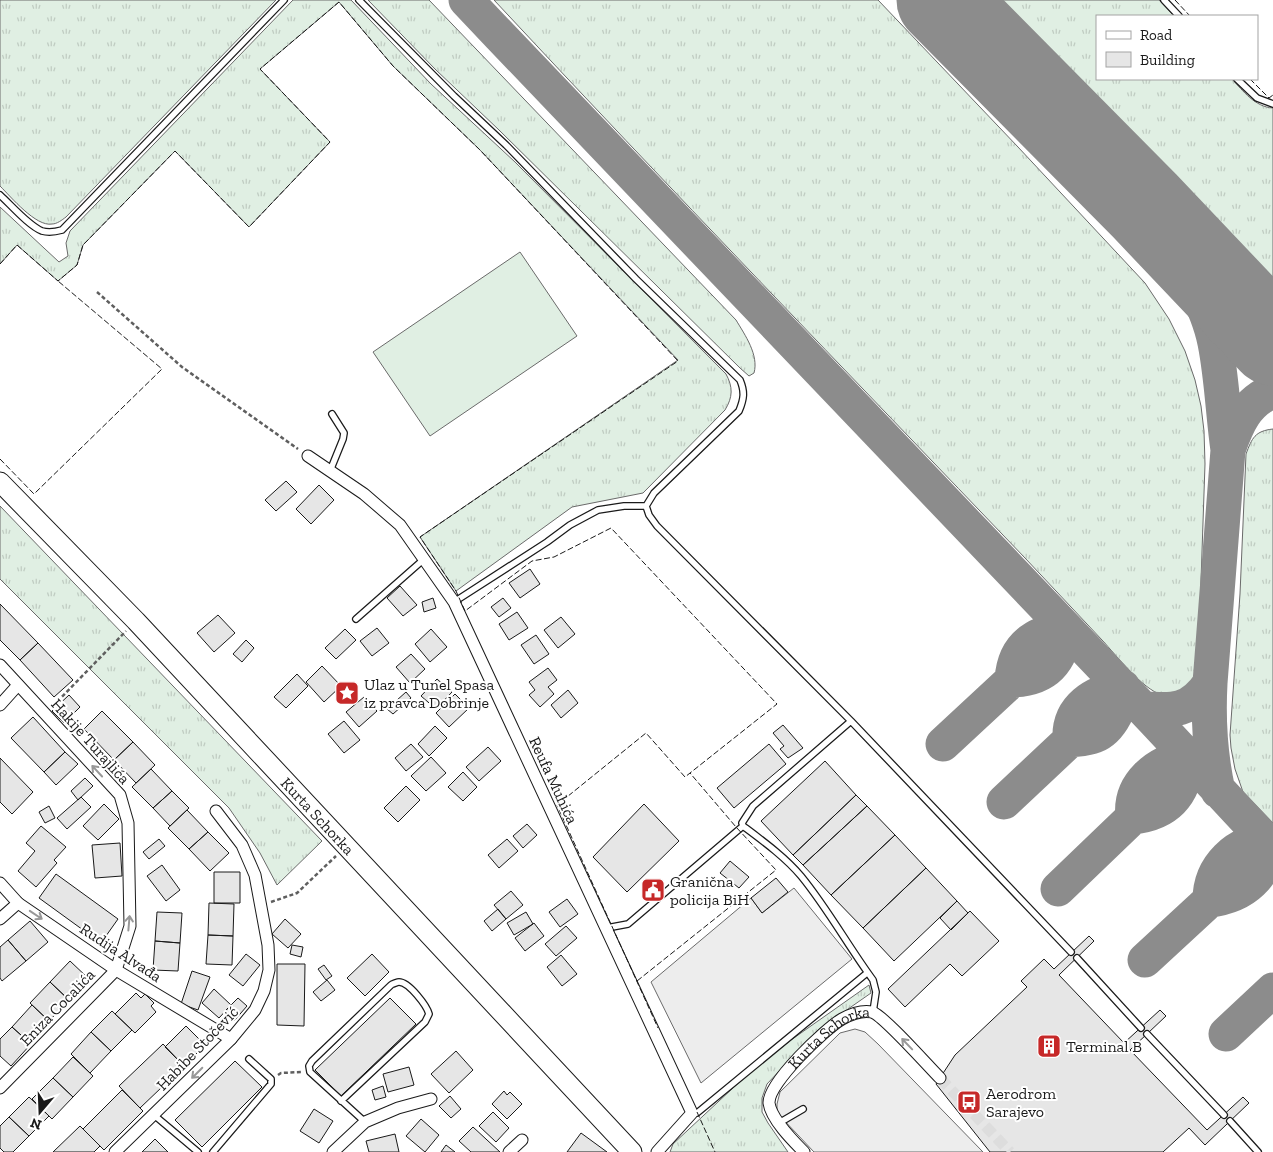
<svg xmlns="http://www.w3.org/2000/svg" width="1273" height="1152" font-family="'Zilla Slab',serif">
<defs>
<pattern id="grass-tufts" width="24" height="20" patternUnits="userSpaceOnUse" patternTransform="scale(1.25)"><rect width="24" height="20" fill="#e0efe3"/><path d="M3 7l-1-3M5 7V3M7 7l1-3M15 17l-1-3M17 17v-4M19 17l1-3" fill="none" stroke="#c0ccc2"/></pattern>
</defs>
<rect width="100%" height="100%" fill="#fff"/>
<path fill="url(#grass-tufts)" stroke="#6a6a6a" d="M0,0H276L66,217C62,220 57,224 52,224C36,227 11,197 0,186Z
M293,0H351L431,84L515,162L726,374C733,387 733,397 725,410L643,493L572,507L456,591L420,537L678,360L480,150L393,66L339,2L260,69L330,142L249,227L175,151L83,245L77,265L58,281L17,245L0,264V207L59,262L68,256L66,243L70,231Z
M368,0H429L736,320C745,335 759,355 754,373L749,376L740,368L499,130L435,69Z
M494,0H878L1018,147L1145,283L1169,319L1185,351L1195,380L1201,406L1204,431L1205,464L1198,669C1192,685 1182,701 1162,695C1142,689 1116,655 1102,640C1076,613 1051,585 1025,558C848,373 669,188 494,0Z
M999,0H1159L1174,16H1097V79H1232C1243,91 1255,107 1273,108V290Z
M1273,429V823L1243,792L1235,769L1231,748L1230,735L1240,594L1246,454C1252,438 1255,431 1273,429Z
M0,506L322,841L277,885L260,853L229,808L0,579Z
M869,985L871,993L818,1030L767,1084L762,1098V1112L768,1123L788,1152H670L673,1144L749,1073L791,1040Z"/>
<path fill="#e0efe3" stroke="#6a6a6a" d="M520,252L577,336L430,436L373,352Z"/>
<path fill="#ededed" stroke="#6a6a6a" d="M794,888L852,959L701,1083L651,982L751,898L762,913Z
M855,1029L865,1032L878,1044L983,1152H814L780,1116L777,1111V1104L780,1092L840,1033Z"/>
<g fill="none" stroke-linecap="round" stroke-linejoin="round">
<path stroke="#8c8c8c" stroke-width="35" d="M466,0C683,229 901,457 1120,685C1172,738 1221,794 1273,848
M1145,206C1170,246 1206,296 1215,343C1222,378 1223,415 1228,450C1237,424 1246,402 1273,391
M1065,628C1062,662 1046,679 1012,680C1014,647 1033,633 1065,628Z
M1210,683C1208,720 1210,755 1218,791
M1123,687C1122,704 1112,729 1094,736C1087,739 1078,739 1070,740C1068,707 1094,692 1123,687Z
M1142,708C1173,712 1191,711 1210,683L1228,450
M943,744L1012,680
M1188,757C1185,794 1169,813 1133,817C1129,784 1157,761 1188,757Z
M1004,802L1070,740
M1270,841C1267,876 1244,896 1210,900C1210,867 1236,840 1270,841Z
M1058,889L1133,817
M1145,960L1210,900
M1226,1034L1273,990"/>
<path stroke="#8c8c8c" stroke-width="89" d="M941,0L1145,206L1273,341"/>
</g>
<path fill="#e6e6e6" stroke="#1a1a1a" d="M286,481L297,492L276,511L265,500Z
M319,485L334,500L311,524L296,509Z
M530,569L540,584L520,598L509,583Z
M400,586L417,605L403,616L387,598Z
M433,598L436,608L424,612L422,602Z
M503,598L511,608L499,617L491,607Z
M0,604L38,643L20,660L0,640Z
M517,612L528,628L509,640L499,624Z
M218,615L235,633L214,652L197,633Z
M561,617L575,634L558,648L544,630Z
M377,628L389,643L372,656L360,641Z
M345,629L356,640L336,659L325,648Z
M431,629L447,647L430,662L415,644Z
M536,635L549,654L534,664L521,645Z
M246,640L254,648L242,662L233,654Z
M38,643L73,680L54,697L20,660Z
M411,654L425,669L410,683L396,667Z
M322,666L341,686L324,702L306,682Z
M548,668L557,680L548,687L554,694L540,707L529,695L535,690L529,682Z
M297,674L308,686L286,708L274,697Z
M437,679L452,692L436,709L421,696Z
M568,690L578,703L561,718L551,705Z
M406,692L411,698L393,714L387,709Z
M455,694L469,708L449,727L436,713Z
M69,695L80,707L64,723L52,711Z
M364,697L377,711L359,727L346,712Z
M102,711L133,742L114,760L84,729Z
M33,717L65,752L44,772L11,738Z
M344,721L360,740L344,753L328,734Z
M783,725L803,748L788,758L780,749L784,746L773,733Z
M435,726L447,738L429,756L418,744Z
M133,742L155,765L136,783L114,760Z
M411,744L423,757L406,771L395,758Z
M769,744L786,764L734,808L717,788Z
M488,747L501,761L479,781L466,767Z
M65,752L78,764L56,785L44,772Z
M431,757L446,773L426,791L411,776Z
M0,758L33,792L12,814L0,802Z
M825,761L856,795L793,855L761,821Z
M151,769L172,791L153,808L132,787Z
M463,772L477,787L463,801L448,787Z
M85,778L93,786L78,800L71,791Z
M406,786L420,800L398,822L384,808Z
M172,791L189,808L170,826L153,808Z
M856,795L867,806L803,865L793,855Z
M81,797L91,807L67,829L57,818Z
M104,804L119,819L98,840L83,826Z
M644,804L679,841L627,892L593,857Z
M49,806L55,818L45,823L39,812Z
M867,806L895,835L831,895L803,865Z
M187,810L208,832L189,849L168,828Z
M527,824L537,835L523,848L513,836Z
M41,826L66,847L54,860L57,863L36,887L18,871L35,851L26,843Z
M208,832L229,853L210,871L189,849Z
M895,835L926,868L863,928L831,895Z
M159,839L165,846L149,859L143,852Z
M507,839L518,851L499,868L488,855Z
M120,843L122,876L95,878L92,845Z
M730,861L749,877L739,888L720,873Z
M162,865L180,890L166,901L147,876Z
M926,868L957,901L894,961L863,928Z
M214,872H240V903H214Z
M56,874L118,919L101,943L39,898Z
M776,878L788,892L762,913L751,898Z
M511,891L523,905L506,919L494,905Z
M567,899L578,914L560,927L549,912Z
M957,901L968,913L951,930L940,918Z
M209,903L234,904L233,936L208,935Z
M498,909L506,919L492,931L484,921Z
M970,911L999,941L962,976L950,964L905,1007L888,989Z
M157,912L182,913L180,943L155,941Z
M526,912L533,924L514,935L507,923Z
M285,919L301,934L288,948L272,934Z
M30,921L48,942L26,961L8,940Z
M534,923L544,936L525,951L515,938Z
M566,926L577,938L556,956L545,944Z
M208,935L233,936L232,965L206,964Z
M1089,936L1094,941L1059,975L1124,1043L1160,1010L1166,1016L1130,1050L1207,1130L1243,1097L1249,1103L1205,1145L1189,1128L1163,1152H990L936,1084L955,1055L1027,987L1021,981L1044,959L1054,969Z
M8,940L26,961L2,981L0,978V947Z
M155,941L180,943L178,971L153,970Z
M292,945L303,947L301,957L290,954Z
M246,954L260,965L243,986L229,975Z
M372,954L389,972L365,996L347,978Z
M561,955L577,974L562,986L547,967Z
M70,961L89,979L69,1000L50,982Z
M277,964H305L304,1026L277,1025Z
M324,965L332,976L326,980L318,969Z
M192,971L210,977L198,1010L181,1004Z
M327,980L335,990L321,1001L313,992Z
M50,982L69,1000L49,1021L30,1003Z
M214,989L231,1005L219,1018L202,1003Z
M136,993L141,998L145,994L154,1003L151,1006L156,1012L135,1033L115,1014Z
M238,998L247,1006L234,1021L224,1012Z
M390,998L416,1024L341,1096L315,1070Z
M32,1005L51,1023L31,1044L12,1027Z
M112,1011L132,1030L111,1051L91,1032Z
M186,1026L205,1045L184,1066L165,1047Z
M12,1027L31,1044L11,1066L0,1056V1039Z
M91,1032L111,1051L90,1073L71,1054Z
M163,1044L184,1066L140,1108L119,1086Z
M456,1051L473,1070L449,1093L431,1074Z
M73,1057L93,1076L73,1097L53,1078Z
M235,1061L262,1087L202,1147L175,1120Z
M409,1067L414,1085L388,1092L383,1074Z
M53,1078L73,1097L52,1119L32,1099Z
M383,1086L386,1097L375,1100L372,1090Z
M122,1090L143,1111L104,1150L83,1129Z
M504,1091L507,1095L510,1092L522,1104L507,1119L492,1104Z
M450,1096L461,1109L451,1118L439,1106Z
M29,1097L49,1116L29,1136L9,1117Z
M314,1109L333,1121L319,1143L300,1131Z
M493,1112L509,1128L496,1142L479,1126Z
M9,1117L29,1136L13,1152H4L0,1148V1126Z
M421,1119L439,1135L425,1152L406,1136Z
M80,1126L100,1146L94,1152H53Z
M473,1127L500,1152H471L459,1141Z
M581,1133L607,1152H567Z
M395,1134L399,1152H369L366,1141Z
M155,1139L168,1152H142Z
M446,1145L455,1152H441Z"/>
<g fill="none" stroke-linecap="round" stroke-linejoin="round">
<path stroke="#ddd" stroke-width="11" stroke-dasharray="11 5.5" stroke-linecap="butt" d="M940,1078L1010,1152"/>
<g stroke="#1a1a1a" stroke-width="8">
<path id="service" d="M359,0L454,96L506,145L636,279L740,380C745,392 744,399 739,411L654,493L646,506
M1164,0L1179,16
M1237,79L1257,98L1273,104
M0,195C11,205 29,226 42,231C49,233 55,232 62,230L284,0
M330,471L343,439L344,433L332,414
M454,602L547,542L570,525L598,510L624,506H646L649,515L657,526L851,721L753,806L742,823L743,826C763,841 785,857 801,876C828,909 848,946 873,980L876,992L873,1012
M356,619L423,560
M851,721L1071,952
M606,930L612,927L628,924L743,826
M1077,958L1141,1028
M1147,1034L1224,1115
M341,1101L425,1022L429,1014C427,1006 409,982 399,982C398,982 392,984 391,985L312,1061L309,1066L310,1072L365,1122
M692,1113H697L867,973
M154,1115L198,1152
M1230,1121L1258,1152
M779,1123L803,1109
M213,1152L271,1084V1079L249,1059"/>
</g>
<g stroke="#1a1a1a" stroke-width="13">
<g id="minor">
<path d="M308,456L364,494L400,525L454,602L692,1113L657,1152"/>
<path d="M0,665L120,795L128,823L130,926L116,970L0,1088"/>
<path d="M0,705L18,685"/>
<path d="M0,883L18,903L116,970L231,1039"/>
<path d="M0,919L18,903"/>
<path d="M115,1152L231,1039L255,1010L264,991L269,970L268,945L255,875L242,845L216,811"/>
<path d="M333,1152L365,1122L398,1108L431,1099"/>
<path d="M509,1152L522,1140"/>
<path id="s1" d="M804,1152C793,1141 771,1119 769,1103C768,1083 826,1028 842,1019C851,1014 862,1010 872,1012C884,1016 928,1066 940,1078"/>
</g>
</g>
<g stroke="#1a1a1a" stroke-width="21">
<g id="primary">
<path id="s2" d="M0,482L136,621L632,1152"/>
</g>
</g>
<path stroke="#5f5f5f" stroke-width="2.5" stroke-dasharray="4 2.5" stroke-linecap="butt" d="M97,292L182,367L298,449
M53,706L126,631
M271,902L297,893L336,856
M278,1075L281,1073L302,1072"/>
<use href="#service" stroke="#fff" stroke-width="5.5"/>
<use href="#minor" stroke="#fff" stroke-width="11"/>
<use href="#primary" stroke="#fff" stroke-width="19"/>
<path stroke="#1a1a1a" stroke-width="1" stroke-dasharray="6 2.5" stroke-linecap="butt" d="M1175,0L1190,16
M1250,79L1269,98L1273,95
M0,264L17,245L58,281L77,265L83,245L175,151L249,227L330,142L260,69L339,2L393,66L480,150L678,361L420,537L456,591L465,611L532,561L554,557L611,528L777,704L685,777L646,733L557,805L658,1028
M0,459L34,494L162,369L58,281
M637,981L776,870L736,827L690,773
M697,1112L715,1152"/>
</g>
<defs><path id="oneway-shaft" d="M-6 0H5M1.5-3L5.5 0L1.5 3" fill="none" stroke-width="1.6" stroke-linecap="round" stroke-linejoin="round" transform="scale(1.25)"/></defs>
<g stroke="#989898">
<use href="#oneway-shaft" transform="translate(97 771) rotate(-133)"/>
<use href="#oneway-shaft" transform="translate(36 915) rotate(34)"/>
<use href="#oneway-shaft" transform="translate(129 923) rotate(-85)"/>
<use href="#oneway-shaft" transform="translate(907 1044) rotate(-134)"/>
<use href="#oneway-shaft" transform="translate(197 1073) rotate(135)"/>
</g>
<defs>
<g id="sight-square" transform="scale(1.25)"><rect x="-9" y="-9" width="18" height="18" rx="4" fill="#c62828" stroke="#fff"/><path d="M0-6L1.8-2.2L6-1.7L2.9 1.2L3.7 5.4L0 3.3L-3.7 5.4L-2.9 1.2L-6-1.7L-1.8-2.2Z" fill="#fff"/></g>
<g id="civic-square" transform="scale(1.25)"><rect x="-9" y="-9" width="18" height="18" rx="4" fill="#c62828" stroke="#fff"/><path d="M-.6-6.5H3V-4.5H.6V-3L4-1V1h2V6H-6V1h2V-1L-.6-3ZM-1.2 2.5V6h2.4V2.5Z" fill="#fff"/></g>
<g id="building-square" transform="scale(1.25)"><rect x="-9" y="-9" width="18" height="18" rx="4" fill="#c62828" stroke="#fff"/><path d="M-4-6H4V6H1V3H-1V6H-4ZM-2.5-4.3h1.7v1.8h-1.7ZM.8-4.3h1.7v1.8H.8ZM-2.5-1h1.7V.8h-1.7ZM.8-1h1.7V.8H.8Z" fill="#fff"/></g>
<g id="bus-square" transform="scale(1.25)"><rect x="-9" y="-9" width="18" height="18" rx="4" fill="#c62828" stroke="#fff"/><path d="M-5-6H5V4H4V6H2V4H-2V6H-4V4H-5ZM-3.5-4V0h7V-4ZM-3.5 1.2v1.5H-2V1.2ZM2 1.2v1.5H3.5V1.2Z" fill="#fff"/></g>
</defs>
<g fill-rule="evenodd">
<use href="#sight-square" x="347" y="693"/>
<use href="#civic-square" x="653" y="890"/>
<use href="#building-square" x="1049" y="1046"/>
<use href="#bus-square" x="969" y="1102"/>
</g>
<g text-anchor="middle" stroke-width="4" stroke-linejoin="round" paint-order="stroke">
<g font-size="16" fill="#1a1a1a" stroke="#fff" text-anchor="start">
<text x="364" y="690">Ulaz u Tunel Spasa<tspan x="364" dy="18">iz pravca Dobrinje</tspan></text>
<text x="670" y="887">Granična<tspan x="670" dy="18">policija BiH</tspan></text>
<text x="1066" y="1052">Terminal B</text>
<text x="986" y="1099">Aerodrom<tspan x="986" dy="18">Sarajevo</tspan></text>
</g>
<g font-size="16" fill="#1a1a1a" stroke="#fff">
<text transform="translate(91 741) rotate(48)" y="6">Hakije Turajlića</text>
<text transform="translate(554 780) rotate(65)" y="6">Reufa Muhića</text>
<text dy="6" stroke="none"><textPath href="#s2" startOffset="461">Kurta Schorka</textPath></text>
<text transform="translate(121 952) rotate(33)" y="6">Rudija Alvađa</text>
<text transform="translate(57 1007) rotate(-46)" y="6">Eniza Cocalića</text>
<text dy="6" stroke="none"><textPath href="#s1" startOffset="154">Kurta Schorka</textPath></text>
<text transform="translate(197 1048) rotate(-46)" y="6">Habibe Stočević</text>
</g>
</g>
<rect x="1096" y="15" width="162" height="65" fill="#ffffff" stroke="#a3a3a3"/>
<rect x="1106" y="31" width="25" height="8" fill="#ffffff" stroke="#a3a3a3"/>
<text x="1140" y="40" font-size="15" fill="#1a1a1a">Road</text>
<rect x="1106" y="52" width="25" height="15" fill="#e6e6e6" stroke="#a3a3a3"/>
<text x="1140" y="65" font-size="15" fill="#1a1a1a">Building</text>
<g transform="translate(40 1112) rotate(199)" stroke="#ffffff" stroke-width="4" paint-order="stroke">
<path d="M0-4L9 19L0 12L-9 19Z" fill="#1a1a1a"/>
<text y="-8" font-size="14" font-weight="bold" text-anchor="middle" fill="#1a1a1a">N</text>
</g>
</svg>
